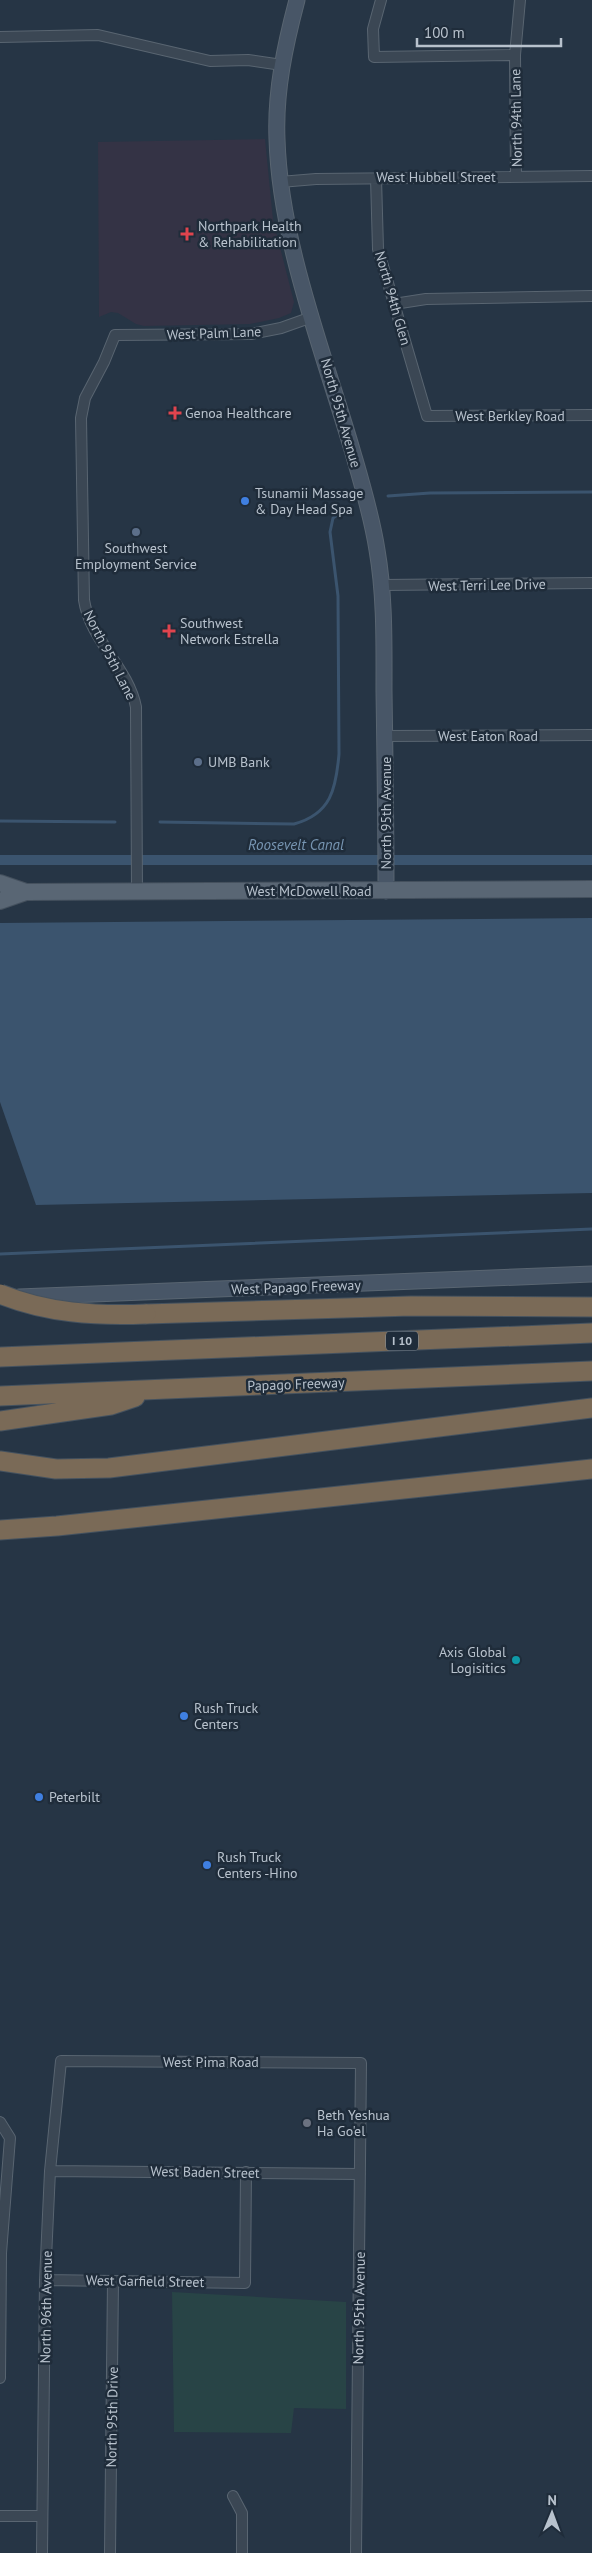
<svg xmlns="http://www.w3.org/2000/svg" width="592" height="2553" font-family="'PT Sans',sans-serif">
<rect width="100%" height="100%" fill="#263545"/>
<path fill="#343345" d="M265,139L273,220L294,302L291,313L279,318L250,324L144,326L136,324L118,313L111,312L99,317L98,142Z"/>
<path fill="#284446" d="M172,2292L346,2302V2409L294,2408L291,2433L174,2432Z"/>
<path fill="#3b546e" d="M592,918V1193L36,1205L0,1102V923Z"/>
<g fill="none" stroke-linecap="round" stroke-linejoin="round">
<path stroke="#3b546e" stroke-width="3" d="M388,496L430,493L592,492
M0,821L115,822
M160,822L294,824C331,814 336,789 339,754L338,596L330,532L333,518L343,511
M0,1254L592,1229"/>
<path stroke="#3b546e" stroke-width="10" d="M0,860H592"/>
<g stroke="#596571" stroke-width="12">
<path id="street" d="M381,0L373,29L374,57L515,55
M0,37L98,35L210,61L248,60L282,65
M516,177L515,55L520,0
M376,178L378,249L427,416L592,415
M280,182L316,179L592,176
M394,304L426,299L592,296
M382,585L592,583
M385,736L592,735
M137,892L136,707C128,667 90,640 84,600L81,418L85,398L104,362L115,335L251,334L281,328L312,317
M0,2122L10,2138L1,2253L0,2378
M50,2171L360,2174
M45,2280L245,2283L246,2172
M233,2496L242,2513V2553
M0,2516H42
M42,2553L45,2280L50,2171L61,2061L361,2063L356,2553
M110,2553L113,2281"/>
</g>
<g stroke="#596571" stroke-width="17">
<path id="secondary" d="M297,0C285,45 275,92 277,139C280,243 324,353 353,453C362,484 372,517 377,550C385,596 384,644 384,691C385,757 386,824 386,891
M19,1297L592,1274"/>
</g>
<g stroke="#44505d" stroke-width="18">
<path id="primary" d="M0,883L26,892
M0,901L26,892L592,889"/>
</g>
<g stroke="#45525f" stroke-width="21">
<path id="highway" d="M146,1314L411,1306L592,1307
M0,1357L592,1333
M0,1396L592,1371
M0,1421L111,1405L135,1397
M0,1461L56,1469L109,1468L592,1408
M0,1530L57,1526L592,1469"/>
</g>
<use href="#street" stroke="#3b4754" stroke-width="10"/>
<use href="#secondary" stroke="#485667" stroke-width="15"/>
<use href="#primary" stroke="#596674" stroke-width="16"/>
<use href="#highway" stroke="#7a6a57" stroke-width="19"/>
<g stroke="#45525f" stroke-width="21" stroke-linecap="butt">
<path id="highway-bridge" d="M0,1294C47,1313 95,1316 146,1314"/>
</g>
<use href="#highway-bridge" stroke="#7a6a57" stroke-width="19"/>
</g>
<g fill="#e0444e" stroke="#1f2c3a" stroke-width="2">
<path d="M184.5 226.5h5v5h5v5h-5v5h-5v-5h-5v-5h5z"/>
<path d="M172.5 405.5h5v5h5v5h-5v5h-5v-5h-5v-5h5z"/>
<path d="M166.5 623.5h5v5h5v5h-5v5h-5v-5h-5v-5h5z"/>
</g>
<g fill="#3f7fe0" stroke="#1f2c3a" stroke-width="2">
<circle cx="245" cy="501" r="5"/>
<circle cx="184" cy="1716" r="5"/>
<circle cx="39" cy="1797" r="5"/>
<circle cx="207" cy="1865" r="5"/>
</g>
<g fill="#5c6f8a" stroke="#1f2c3a" stroke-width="2">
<circle cx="136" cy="532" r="5"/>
<circle cx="198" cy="762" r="5"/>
</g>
<circle fill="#0f9aa8" stroke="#1f2c3a" stroke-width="2" cx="516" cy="1660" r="5"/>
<circle fill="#6b7280" stroke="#1f2c3a" stroke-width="2" cx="307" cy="2123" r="5"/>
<g text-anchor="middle" stroke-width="5" stroke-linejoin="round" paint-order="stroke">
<rect fill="#1f2c3a" stroke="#8a95a1" stroke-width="1" x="386" y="1331.5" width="32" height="19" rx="4"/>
<g font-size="12" font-weight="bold" fill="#b8c2cd">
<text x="402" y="1345">I 10</text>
</g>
<g font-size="14" fill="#b8c2cd" stroke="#1f2c3a">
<text transform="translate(516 118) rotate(-91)" y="5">North 94th Lane</text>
<text x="436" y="182">West Hubbell Street</text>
<text transform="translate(393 298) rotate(74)" y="5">North 94th Glen</text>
<text transform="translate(214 333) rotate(-2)" y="5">West Palm Lane</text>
<text transform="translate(341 413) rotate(74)" y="5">North 95th Avenue</text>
<text x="510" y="421">West Berkley Road</text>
<text transform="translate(487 585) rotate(-1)" y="5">West Terri Lee Drive</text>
<text transform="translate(110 655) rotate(63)" y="5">North 95th Lane</text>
<text x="488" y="741">West Eaton Road</text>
<text transform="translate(386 813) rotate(-90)" y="5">North 95th Avenue</text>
<text x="309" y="896">West McDowell Road</text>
<text transform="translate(296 1287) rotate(-2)" y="5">West Papago Freeway</text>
<text transform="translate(296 1384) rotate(-2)" y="5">Papago Freeway</text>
<text x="211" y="2067">West Pima Road</text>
<text transform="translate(205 2172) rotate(1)" y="5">West Baden Street</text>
<text transform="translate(145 2281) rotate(1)" y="5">West Garfield Street</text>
<text transform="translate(46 2307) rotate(-89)" y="5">North 96th Avenue</text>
<text transform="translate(359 2308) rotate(-89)" y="5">North 95th Avenue</text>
<text transform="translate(112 2417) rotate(-89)" y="5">North 95th Drive</text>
</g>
<g font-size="14" fill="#b8c2cd" stroke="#1f2c3a" text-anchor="start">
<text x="198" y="231">Northpark Health<tspan x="198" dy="16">&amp; Rehabilitation</tspan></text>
<text x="185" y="418">Genoa Healthcare</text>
<text x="255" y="498">Tsunamii Massage<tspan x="255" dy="16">&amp; Day Head Spa</tspan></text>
<text x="136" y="553" text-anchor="middle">Southwest<tspan x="136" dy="16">Employment Service</tspan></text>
<text x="180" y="628">Southwest<tspan x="180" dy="16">Network Estrella</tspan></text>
<text x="208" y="767">UMB Bank</text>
<text x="506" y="1657" text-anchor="end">Axis Global<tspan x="506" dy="16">Logisitics</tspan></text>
<text x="194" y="1713">Rush Truck<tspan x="194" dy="16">Centers</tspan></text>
<text x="49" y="1802">Peterbilt</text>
<text x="217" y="1862">Rush Truck<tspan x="217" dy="16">Centers -Hino</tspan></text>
<text x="317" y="2120">Beth Yeshua<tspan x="317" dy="16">Ha Go'el</tspan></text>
</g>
<g font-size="15" font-style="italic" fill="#7795b2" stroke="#1f2c3a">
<text x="296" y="850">Roosevelt Canal</text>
</g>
</g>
<g transform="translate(552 2513) rotate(1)" stroke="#1f2c3a" stroke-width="4" paint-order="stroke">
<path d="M0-4L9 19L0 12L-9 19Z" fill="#b8c2cd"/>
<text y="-8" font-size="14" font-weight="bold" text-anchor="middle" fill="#b8c2cd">N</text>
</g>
<path d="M417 38v8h144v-8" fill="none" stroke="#b8c2cd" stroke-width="2.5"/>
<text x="424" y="38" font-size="15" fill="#b8c2cd" stroke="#1f2c3a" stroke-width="4" paint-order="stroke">100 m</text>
</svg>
